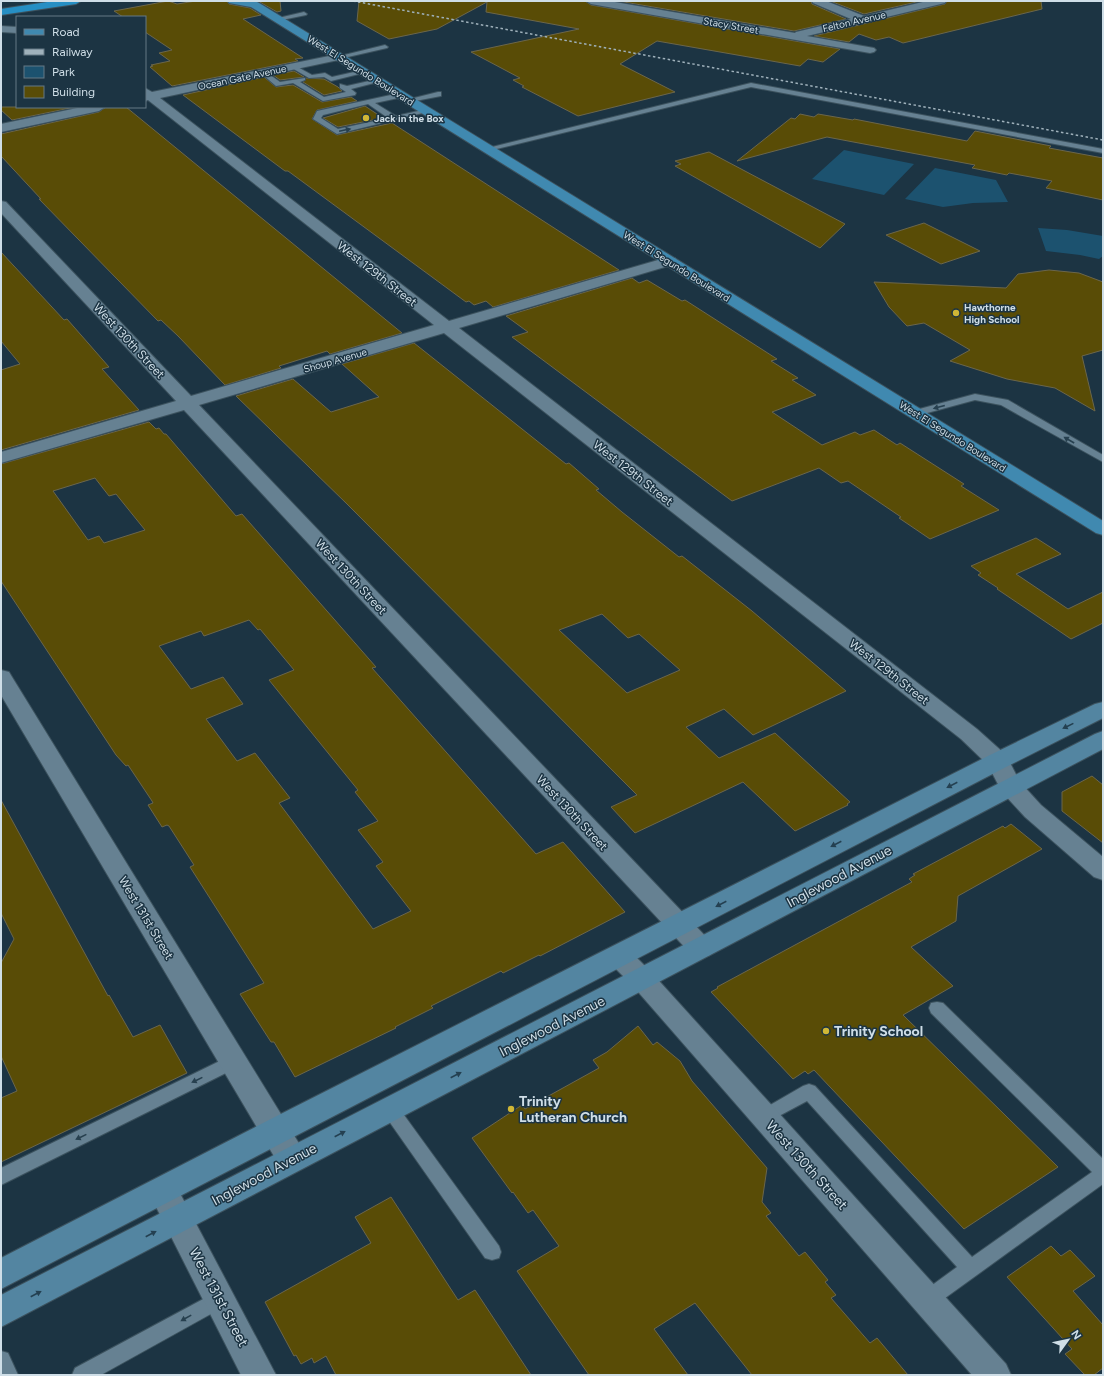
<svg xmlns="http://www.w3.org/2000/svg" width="1104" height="1376" font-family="Figtree,sans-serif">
<rect width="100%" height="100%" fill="#1c3443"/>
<path fill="#1c526f" d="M844,150L914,164L884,195L812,179Z
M935,168L996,180L1008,202L973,203L943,207L905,199Z
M1038,228L1067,230L1103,236V256L1099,259L1080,255L1046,251Z"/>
<path fill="#594c06" stroke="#6b664b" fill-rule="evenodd" d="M168,1L177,4L196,1H227L229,4L250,8L261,15L243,19L303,58L295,59L298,61L172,86L150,67L153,66L151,65L170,61L159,53L172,50L145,32V17H123L114,11Z
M258,1H280L281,11L277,12Z
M359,1H585L591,5L840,49L823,62L808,59L800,66L657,41L620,64L675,92L578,116L522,87L524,86L513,80L520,78L471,52L579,29L486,12L487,2L437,29L389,39L357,21Z
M618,1H811L812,4L846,19L794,31Z
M830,1H921L864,14Z
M947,1H1041L1042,9L903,43L889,37L876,40L859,34L849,42L814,36L945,4Z
M294,71L304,77L280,80L273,75Z
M264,77L276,87L293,85L322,102L351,97L357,101L317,110L312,119L337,135L392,123L619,270L493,307L486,301L474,305L469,301L466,302L288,171H285L183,95Z
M306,78L324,79L338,87L342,91L324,95L303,82Z
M365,106L383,118L338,127L323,118Z
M1,107H75L12,120L1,110Z
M106,107H126L402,333L330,354L327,351L279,366L281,368L225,385L178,336L161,320L158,321L39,199H41L1,156V134L99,112Z
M800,114L814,117L818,114L853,120L854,119L967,141L975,131L1051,146L1049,148L1103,158V200L1046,188L1052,181L1009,173L1007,175L972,168L975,165L827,137L737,161L791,118L795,119Z
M709,152L845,224L820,248L675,166L681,164L675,161Z
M924,223L980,251L941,264L886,235Z
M1,252L64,320L67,319L109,367L102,369L139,410L1,450V370L20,364L1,341Z
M1049,270L1079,273L1103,282V350L1082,356L1095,411L1055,388L1007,379L950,361L970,350L924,323L907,326L889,307L874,282L1006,288L1018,274Z
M632,278L639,283L647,280L682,301L685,300L777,359L771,361L798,378L792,380L816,395L772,412L822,445L855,432L860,435L874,430L897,445L900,443L964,484L961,486L999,510L930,539L899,518L901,517L848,481L841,483L819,468L732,501L512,337L528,332L506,316Z
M414,343L566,464L569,463L599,489L596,490L622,512L679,557L682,556L752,611L846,691L753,735L724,709L686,727L719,758L775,733L850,802L847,804L848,805L795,831L743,782L635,833L611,807L637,795L347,504L236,396L293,379L331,412L379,397L342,364ZM602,614L628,638L639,634L680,670L627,693L559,630Z
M149,422L156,429L159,428L164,434H166L236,516L242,514L376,667L372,668L536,854L563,842L625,912L540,956L539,955L503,973L501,971L431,1006L433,1008L395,1027L396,1028L295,1077L274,1042H271L240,994L264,983L190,867L194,865L169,826L167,825L162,827L148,805L153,803L152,801L128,765L126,766L116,755L1,581V464ZM95,478L109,496L116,494L145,530L104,543L99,536L88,540L53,491ZM249,620L258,630L260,629L294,670L269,680L358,790L355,792L378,821L358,830L383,862L376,866L411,911L373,929L279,803L290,798L255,753L237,761L206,719L243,704L223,677L191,689L159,646L201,631L204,636Z
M1036,538L1061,554L1016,574L1068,609L1103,592V623L1071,639L997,589L998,588L978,575L981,573L971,566Z
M1092,776L1103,785V843L1062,811V792Z
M1,800L108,996L109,995L133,1037L160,1025L187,1073L1,1162V1098L17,1091L1,1056V963L14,939L1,913Z
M1011,824L1042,849L958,896L956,921L911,947L953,986L903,1015L1058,1167L964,1229L814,1070L808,1074L805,1071L793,1079L711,992L718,988L717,987L912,882L909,879L915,875L913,874L1003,826L1005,828Z
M638,1026L653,1045L657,1042L680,1061L692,1081L767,1168L762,1202L771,1213L766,1216L799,1256L805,1252L828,1280L825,1282L836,1295L831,1298L870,1343L877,1338L908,1375H752L695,1303L654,1329L688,1375H589L517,1271L559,1246L533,1210L528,1213L513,1192L512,1193L472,1138L522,1105L525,1109L599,1068L593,1060L607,1052Z
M391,1197L458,1300L475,1290L531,1375H336L326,1356L314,1363L312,1358L301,1364L296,1355L294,1356L265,1302L371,1243L355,1217Z
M1051,1246L1061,1256L1070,1250L1095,1276L1073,1291L1103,1325V1368L1094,1375H1085L1065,1354L1072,1349L1007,1277Z"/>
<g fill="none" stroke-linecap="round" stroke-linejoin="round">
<g stroke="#3c525e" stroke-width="2">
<path id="service" d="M304,12L307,14L306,15L277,21L274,19Z
M385,45L388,47L387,48L339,59L336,57Z
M294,65L312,75L325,73L332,77L363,70L367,72L331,81L324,77L309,78L292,68L291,67Z
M262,72H266L280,82L305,78V80L300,82L324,97L346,92L340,88V84L347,86L378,79L382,81L351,89L356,93L355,95L323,101L293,83L276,86L262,74Z
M751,83L1103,149V153L751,87L488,151L484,149Z
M438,92H441V96L410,102L406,100Z
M400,93H403V97L375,103L396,116L427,109L431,111L337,134L313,119L317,111ZM368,104L388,118L338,129L321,118L323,115Z
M975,394L1008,400L1103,455V462L1001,405L975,400L916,416L911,413L912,411Z
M937,1002L943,1003L1103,1159V1184L934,1306L927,1309L920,1306L918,1300L920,1294L957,1267L807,1101L764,1124L758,1122L755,1117L758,1112L803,1086L809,1084L815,1086L972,1257L1092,1172L931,1013L929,1008L931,1003Z
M232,1055L238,1057L240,1062L238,1067L1,1185V1168Z
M390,1102L396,1104L499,1246L501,1252L499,1258L492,1260L485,1258L384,1114L381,1109L384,1104Z
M220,1290L227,1293L229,1299L227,1305L101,1375H72L75,1368Z
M1,1351L8,1353L18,1375H1Z"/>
</g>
<g stroke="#3c525e" stroke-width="2">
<path id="minor" d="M586,1H609L795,33L796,32L851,19L813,3L812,1H826L864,16L927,1H946L945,3L807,36L874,48L876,50L874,52L870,53L591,4Z
M1,26L17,27V33L1,32Z
M339,54L345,57L343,59L160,98L449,321L665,258H675L677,261L675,264L459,328L977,729L1006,755L1020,782L1041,805L1103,857V880L1094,877L1025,817L1002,792L988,765L961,739L444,333L199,405L710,941L714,948L710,955L701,958L692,955L184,410L1,463V452L176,401L1,213V201L6,202L191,396L434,325L148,100L145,101V88L152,92Z
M82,107H105L99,111L1,132V124Z
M1,670L9,672L12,677L303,1150L307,1159L303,1168L292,1172L281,1168L1,695Z
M619,946L628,949L651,972L1006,1364L1011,1375H972L633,986L610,963L606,956L610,949Z
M163,1178L174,1182L276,1375H241L148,1191L152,1182Z"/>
</g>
<g stroke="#3c525e" stroke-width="2">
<path id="secondary" d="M1103,702V718L1006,767L1,1289V1258L265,1122L990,755L1095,704Z
M1103,731V749L1,1327V1295L1095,734Z"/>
</g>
<g stroke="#3c525e" stroke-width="2">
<path id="primary" d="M228,1H255L259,3L1103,521V535L1096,533L251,7L229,3Z"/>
</g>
<g stroke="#3c525e" stroke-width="2">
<path id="motorway" d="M54,1H81L76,4L1,15V9Z"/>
</g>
<use href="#service" fill="#668192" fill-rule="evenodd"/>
<use href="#minor" fill="#668192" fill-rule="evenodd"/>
<use href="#secondary" fill="#5385a1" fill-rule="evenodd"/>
<use href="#primary" fill="#4089b0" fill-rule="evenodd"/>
<use href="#motorway" fill="#268fc4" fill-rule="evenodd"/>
<path stroke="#9fb1bb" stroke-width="1.5" stroke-dasharray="2.5 2.5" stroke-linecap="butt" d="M353,1L1103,140"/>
</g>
<defs><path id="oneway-solid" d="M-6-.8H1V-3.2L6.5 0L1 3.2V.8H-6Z"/></defs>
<g fill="#27404f">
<use href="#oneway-solid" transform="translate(345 130) rotate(-12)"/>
<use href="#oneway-solid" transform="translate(939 407) rotate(165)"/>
<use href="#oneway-solid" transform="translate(1069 440) rotate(-150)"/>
<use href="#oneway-solid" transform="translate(197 1080) rotate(154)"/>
<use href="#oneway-solid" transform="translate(81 1137) rotate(154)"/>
<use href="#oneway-solid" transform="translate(186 1318) rotate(151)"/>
</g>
<g fill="#244051">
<use href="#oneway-solid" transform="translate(1068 726) rotate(154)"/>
<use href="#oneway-solid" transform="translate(952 785) rotate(153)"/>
<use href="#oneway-solid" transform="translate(836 844) rotate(153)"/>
<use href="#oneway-solid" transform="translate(721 904) rotate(153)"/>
<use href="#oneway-solid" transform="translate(456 1075) rotate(-27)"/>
<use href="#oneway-solid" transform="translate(340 1134) rotate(-27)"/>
<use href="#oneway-solid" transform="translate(151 1234) rotate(-28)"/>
<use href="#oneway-solid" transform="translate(36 1294) rotate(-28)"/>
</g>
<g fill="#d0b736" stroke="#1c3443" stroke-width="1.5">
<circle cx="366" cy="118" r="4"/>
<circle cx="956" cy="313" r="4"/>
<circle cx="826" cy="1031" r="4"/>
<circle cx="511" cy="1109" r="4"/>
</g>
<g text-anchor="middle" stroke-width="3" stroke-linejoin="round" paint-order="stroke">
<g font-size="10" fill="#cfdee7" stroke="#1c3443">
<text transform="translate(854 21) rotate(-13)" y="4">Felton Avenue</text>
<text transform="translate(731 25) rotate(10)" y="4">Stacy Street</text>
<text transform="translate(361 70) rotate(32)" y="4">West El Segundo Boulevard</text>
<text transform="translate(242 77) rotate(-12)" y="4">Ocean Gate Avenue</text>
<text transform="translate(677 266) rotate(32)" y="4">West El Segundo Boulevard</text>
<text transform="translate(335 360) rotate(-16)" y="4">Shoup Avenue</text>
<text transform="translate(953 436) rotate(32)" y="4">West El Segundo Boulevard</text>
</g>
<g font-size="10" font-weight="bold" fill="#cfdee7" stroke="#1c3443" text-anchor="start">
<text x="374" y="122">Jack in the Box</text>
<text x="964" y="311">Hawthorne<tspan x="964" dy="12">High School</tspan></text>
</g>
<g font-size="12" fill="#cfdee7" stroke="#1c3443">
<text transform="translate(377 274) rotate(38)" y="4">West 129th Street</text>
<text transform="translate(129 341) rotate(47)" y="4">West 130th Street</text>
<text transform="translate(633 473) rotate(38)" y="4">West 129th Street</text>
<text transform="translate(351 577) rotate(47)" y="4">West 130th Street</text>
<text transform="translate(889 672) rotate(38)" y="4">West 129th Street</text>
<text transform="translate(572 813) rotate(47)" y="4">West 130th Street</text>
<text transform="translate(146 918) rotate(59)" y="4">West 131st Street</text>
</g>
<g font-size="14" fill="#cfdee7" stroke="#1c3443">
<text transform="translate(839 876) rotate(-28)" y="5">Inglewood Avenue</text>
<text transform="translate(552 1026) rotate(-27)" y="5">Inglewood Avenue</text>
<text transform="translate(807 1165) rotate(48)" y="5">West 130th Street</text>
<text transform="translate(264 1174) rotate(-28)" y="5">Inglewood Avenue</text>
<text transform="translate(219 1297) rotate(62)" y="5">West 131st Street</text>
</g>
<g font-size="14" font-weight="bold" fill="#cfdee7" stroke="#1c3443" text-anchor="start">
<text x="834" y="1036">Trinity School</text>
<text x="519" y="1106">Trinity<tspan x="519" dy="16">Lutheran Church</tspan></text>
</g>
</g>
<rect width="1104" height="1376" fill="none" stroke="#cfdee7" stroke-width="4"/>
<rect x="16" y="16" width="130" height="92" fill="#1c3443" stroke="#647885"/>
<rect x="24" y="29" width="20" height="6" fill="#4089b0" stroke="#647885"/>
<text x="52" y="36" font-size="12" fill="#cfdee7">Road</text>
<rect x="24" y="49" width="20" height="6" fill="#9fb1bb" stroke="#647885"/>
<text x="52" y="56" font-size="12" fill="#cfdee7">Railway</text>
<rect x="24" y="66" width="20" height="12" fill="#1c526f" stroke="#647885"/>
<text x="52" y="76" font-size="12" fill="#cfdee7">Park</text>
<rect x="24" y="86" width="20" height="12" fill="#594c06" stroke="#647885"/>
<text x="52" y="96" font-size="12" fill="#cfdee7">Building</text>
<g transform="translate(1068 1340) rotate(57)" stroke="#1c3443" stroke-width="3" paint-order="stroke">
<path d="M0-3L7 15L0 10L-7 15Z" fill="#cfdee7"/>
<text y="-6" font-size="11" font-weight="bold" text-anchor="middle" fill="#cfdee7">N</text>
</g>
</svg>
